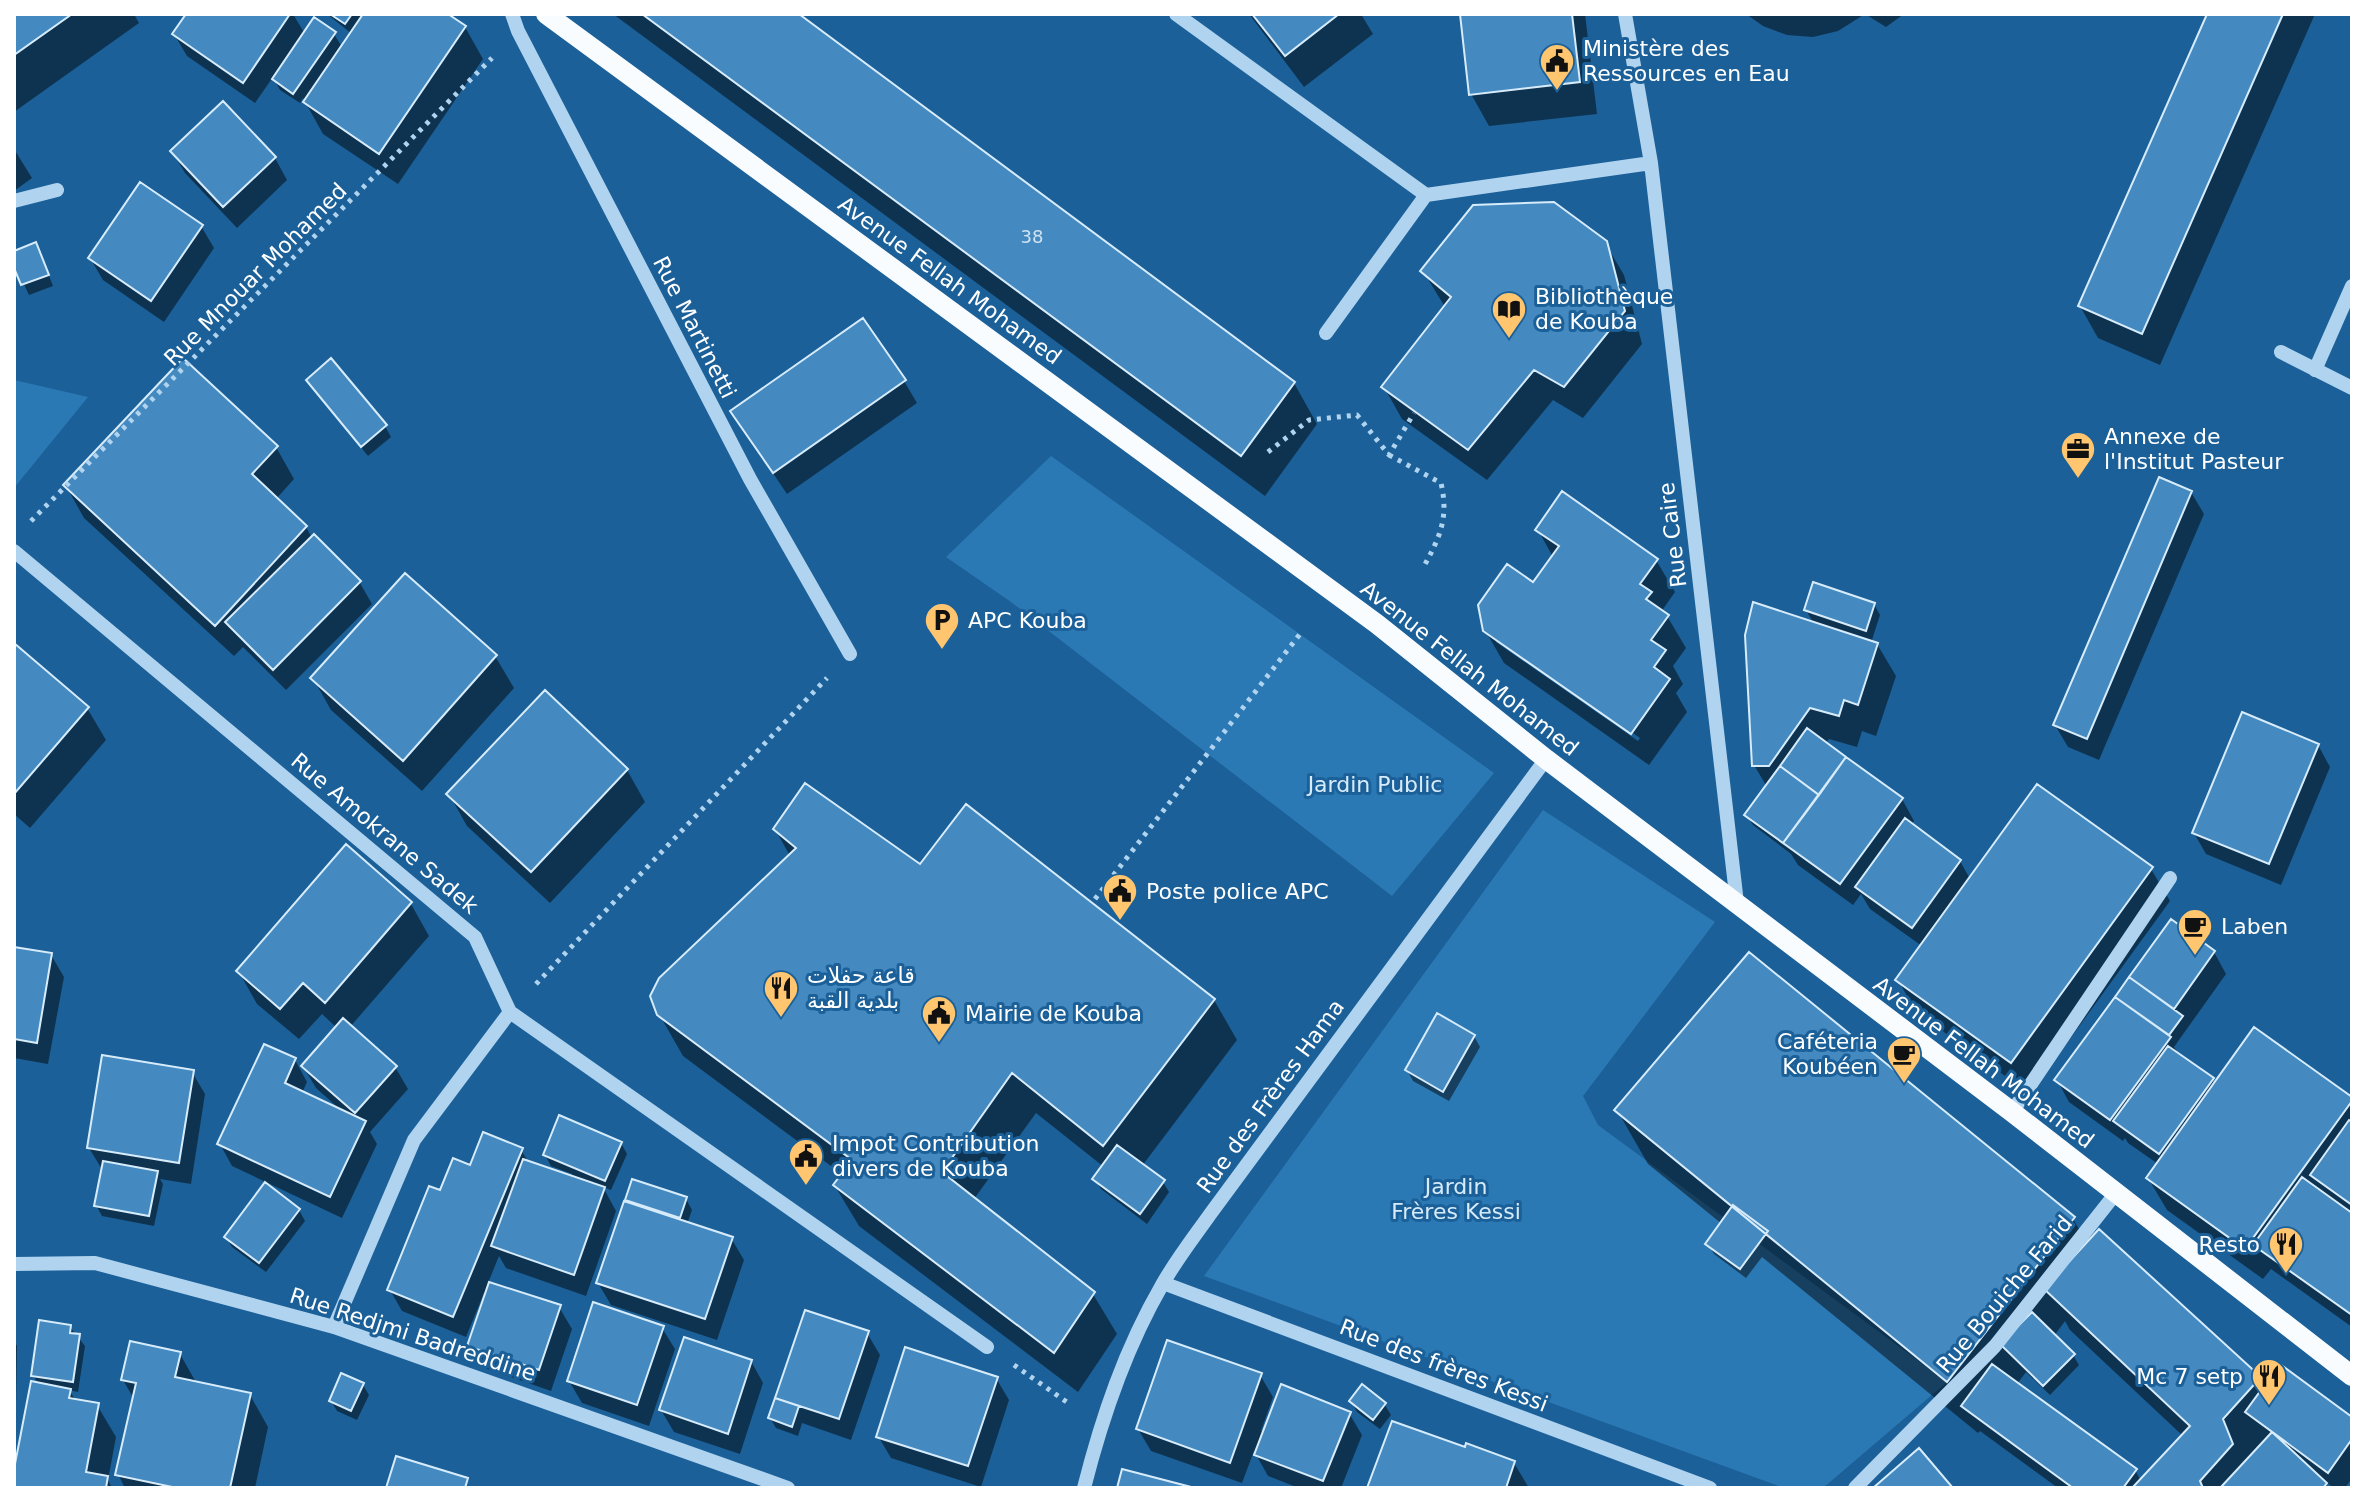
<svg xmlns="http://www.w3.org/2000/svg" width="2366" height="1502" font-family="'DejaVu Sans',Cairo,sans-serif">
<rect width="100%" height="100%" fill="#1b6098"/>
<path fill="#2b79b4" d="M14,380L88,397L14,488Z
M1051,456L1494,773L1392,896L1011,602L946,557Z
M1543,810L1715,922L1583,1096L1598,1125L1947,1382L1823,1488H1784L1204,1276Z"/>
<path fill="#0007" fill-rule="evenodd" d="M14,14H134L139,23L14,112Z
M188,14H293L305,34H334L342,47L352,34L327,14H445L465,27L483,59L398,184L323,134L303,98L300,103L280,90L273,77L255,103L187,56L174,34Z
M613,14H795L1294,383L1317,424L1265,496Z
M1249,14H1361L1373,34L1304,87Z
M1462,14H1585L1597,114L1489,126L1471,94Z
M1746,14H1904L1886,27L1865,14L1838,31L1813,37L1787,35L1763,26Z
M2209,14H2315L2160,365L2098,338L2080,306Z
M14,149L32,178L14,191Z
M172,151L275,158L287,180L237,228L185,173Z
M201,226L214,248L164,322L103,280L90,258Z
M1605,243L1624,275L1642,344L1583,418L1553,400L1487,480L1402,419L1384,387L1445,307L1423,271Z
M14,253L41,255L53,286L29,295L14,263Z
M904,381L917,403L787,494L732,412Z
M315,390L385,426L391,437L368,456Z
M276,447L294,479L276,499L306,527L312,538L314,537L360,583L372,604L286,690L243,647L234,656L84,518L66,486Z
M2191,492L2204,514L2099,760L2068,747L2055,725Z
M1538,530L1656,560L1675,592L1661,612L1667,616L1686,648L1673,666L1683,684L1676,693L1687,712L1649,765L1504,663L1485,630L1534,584L1553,557ZM1496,637L1640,738L1638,741L1496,642Z
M1874,604L1880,615L1871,643L1877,644L1896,676L1876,736L1862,731L1857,747L1829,739L1825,744L1902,799L1914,821L1911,825L1960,861L1970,879L2151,869L2170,901L2030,1094L1916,1012L1898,980L1922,946L1870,909L1861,894L1853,905L1798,865L1791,854L1753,825L1746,815L1767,787L1754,765L1814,624L1806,610Z
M14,645L87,708L106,740L30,828L14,814Z
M495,656L514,688L422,791L331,710L313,678Z
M2318,745L2330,767L2281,885L2206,854L2194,833Z
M627,770L645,802L550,903L467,826L449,794Z
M775,829L921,867L1214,1000L1237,1040L1142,1166L1163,1182L1169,1192L1147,1224L1101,1189L1095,1179L1104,1167L1036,1113L974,1199L1093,1294L1117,1334L1078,1392L859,1226L835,1186L843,1175L683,1056L659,1014L790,856Z
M346,847L411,904L429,936L350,1027L395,1067L408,1089L370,1132L377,1144L342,1218L232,1166L220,1144L295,1060L307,1082L302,1093L342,1111L316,1088L303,1066L337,1028L322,1014L299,1039L257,1004L239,972Z
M2171,922L2214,952L2226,974L2174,1047L2180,1056L2212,1080L2215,1084L2352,1100V1327L2271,1269L2263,1279L2167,1210L2148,1178L2158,1164L2128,1143L2125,1138L2123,1141L2069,1102L2057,1080Z
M14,949L51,955L64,977L48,1064L14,1058Z
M1474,1036L1480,1047L1449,1101L1413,1081L1407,1070Z
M192,1072L205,1094L191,1184L160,1179L163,1184L154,1226L102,1216L96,1205L103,1171L89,1148Z
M1617,1110L2073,1219L2088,1244L2099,1232L2259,1379L2265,1388L2352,1420V1478L2345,1488H2334L2323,1480L2328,1488H2058L1980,1431L1978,1433L1762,1257L1746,1278L1714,1254L1708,1244L1722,1224L1648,1164ZM2065,1321L2070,1330L2183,1436L2141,1481L2135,1470L2017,1384L2026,1372L2050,1395L2079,1365L2073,1355L2054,1336Z
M621,1143L627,1154L611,1190L603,1187L616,1211L586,1296L506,1268L499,1256L488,1283L559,1307L572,1329L551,1391L482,1367L469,1346L487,1294L484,1293L466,1337L402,1311L390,1290L441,1193L471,1168L521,1150L529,1163L571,1178L572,1174L551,1166L545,1155Z
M686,1199L692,1210L687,1224L731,1238L744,1260L717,1340L611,1305L598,1283L630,1205L627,1200Z
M299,1210L305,1221L266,1272L232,1247L226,1237Z
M806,1312L867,1333L880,1355L851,1440L802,1423L798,1436L776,1428L770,1418Z
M70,1327L85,1346L78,1392L69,1390L76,1401L97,1405L116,1437L108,1480L112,1488H14V1340L17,1346L15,1462H17L38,1384L33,1375Z
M662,1328L675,1349L649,1426L582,1403L569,1381Z
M180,1354L197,1384L250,1395L268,1427L255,1488H125L118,1474L134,1399L123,1380Z
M751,1361L763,1383L740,1454L674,1432L661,1410Z
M1260,1375L1273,1397L1261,1431L1349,1413L1362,1435L1341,1488H1299L1268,1476L1254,1451L1242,1483L1151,1451L1138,1429Z
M996,1378L1009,1400L981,1487L891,1458L878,1436Z
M363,1385L369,1395L357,1420L337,1411L331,1401Z
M1351,1401L1385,1405L1391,1415L1380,1429L1357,1412Z
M1466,1450L1514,1463L1529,1488H1369Z"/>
<path fill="#4489bf" stroke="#d7ecfb" stroke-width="2" d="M14,14H72L14,55Z
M186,14H290L243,83L172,34Z
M330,14H352L345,24Z
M363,14H448L466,26L379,154L303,102Z
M642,14H799L1295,382L1241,456Z
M1252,14H1339L1285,56Z
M1460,14H1572L1580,82L1469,95Z
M2207,14H2283L2142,334L2078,306Z
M314,17L336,32L293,94L272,79Z
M223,101L276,157L223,207L170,151Z
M140,182L203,225L151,301L88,258Z
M1554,202L1607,241L1625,311L1564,387L1534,370L1468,450L1381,387L1451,297L1420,271L1473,205Z
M36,242L49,275L21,285L14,268V251Z
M863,318L906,380L773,473L730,411Z
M183,358L278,446L252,474L307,526L215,626L63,485Z
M331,358L387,425L361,447L306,380Z
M2159,477L2192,491L2087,739L2053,725Z
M1562,491L1658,559L1640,584L1652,592L1646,599L1669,615L1651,640L1666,650L1654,667L1670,679L1631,734L1483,631L1478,605L1507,564L1533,582L1559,546L1535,530Z
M314,534L361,581L273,670L225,622Z
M405,573L497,655L403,761L310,678Z
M1813,582L1875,603L1866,631L1804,610Z
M1753,602L1878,643L1858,705L1844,700L1839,716L1810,708L1769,766H1752L1745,635Z
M14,643L89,707L14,794Z
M545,690L628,769L531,872L446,794Z
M2242,712L2319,744L2269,864L2192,833Z
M1807,728L1846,757L1819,795L1780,766Z
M1846,757L1903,798L1840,884L1783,843Z
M1780,766L1819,795L1783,843L1744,815Z
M805,783L920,864L966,804L1215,999L1103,1146L1012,1073L942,1172L1095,1292L1054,1353L833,1185L852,1160L657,1015L650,996L659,978L796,848L773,829Z
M2037,784L2153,867L2011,1063L1895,980Z
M1905,818L1961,860L1912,928L1855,887Z
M346,844L412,902L325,1003L303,983L280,1009L236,971Z
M2171,919L2215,951L2174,1009L2129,977Z
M14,947L52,953L37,1043L14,1039Z
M1749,952L2075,1217L1947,1382L1614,1110Z
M2129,977L2183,1016L2169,1035L2115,997Z
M2115,997L2171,1037L2110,1120L2054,1080Z
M1437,1013L1475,1035L1443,1092L1405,1070Z
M343,1018L397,1066L355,1113L301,1066Z
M2254,1027L2352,1097V1101L2245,1249L2146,1178Z
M264,1044L296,1058L285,1083L366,1121L330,1197L217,1144Z
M2168,1046L2214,1078L2159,1154L2113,1121Z
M102,1055L194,1070L179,1163L87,1148Z
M559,1115L622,1142L605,1181L543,1155Z
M2349,1120L2352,1122V1205L2310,1175Z
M483,1132L523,1148L453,1317L387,1290L429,1186L440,1190L453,1158L470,1165Z
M1117,1145L1165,1180L1140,1214L1092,1179Z
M523,1159L605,1187L574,1275L491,1246Z
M103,1161L158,1171L149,1216L94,1206Z
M2302,1177L2352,1213V1315L2253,1245Z
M632,1179L687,1197L680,1218L625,1200Z
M265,1182L300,1209L259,1263L224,1237Z
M624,1201L733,1237L705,1319L596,1283Z
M1733,1205L1768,1231L1740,1269L1705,1244Z
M2099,1229L2261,1377L2223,1419L2233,1444L2200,1481L2203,1488H2132L2190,1426L2044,1289Z
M489,1282L561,1305L539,1370L467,1346Z
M593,1302L664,1326L637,1405L567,1381Z
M805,1310L869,1331L839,1419L775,1398Z
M2032,1312L2075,1354L2043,1386L2000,1344Z
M39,1320L71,1325L70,1333L80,1334L73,1382L31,1376Z
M684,1337L752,1360L728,1434L659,1410Z
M1167,1340L1262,1373L1230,1463L1136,1429Z
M130,1341L181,1352L175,1377L251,1393L230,1488H177L115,1475L136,1383L121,1380Z
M905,1347L998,1377L968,1466L876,1437Z
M1992,1364L2137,1469L2123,1488H2073L1961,1406Z
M2280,1364L2352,1417V1439L2328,1473L2245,1412Z
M341,1373L364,1383L351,1411L329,1401Z
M31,1381L71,1389L69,1398L99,1403L86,1472L108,1476L106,1488H14V1469Z
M1281,1384L1351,1412L1323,1481L1254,1455Z
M1362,1384L1386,1403L1373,1420L1349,1401Z
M775,1398L799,1406L792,1427L768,1418Z
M1392,1421L1465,1447L1466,1443L1515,1461L1506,1488H1367Z
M2272,1432L2327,1483L2323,1488H2220Z
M1919,1448L1953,1488H1873Z
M396,1456L468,1478L465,1488H386Z
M1122,1469L1195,1488H1117Z"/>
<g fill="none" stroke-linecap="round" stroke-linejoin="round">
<path stroke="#b0d4f0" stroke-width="5" stroke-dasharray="4 6" stroke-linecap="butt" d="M1268,452L1309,420L1357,415L1389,455L1414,413
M1389,455L1441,483C1449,518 1440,537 1423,568
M31,521L492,58
M1095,899L1300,634
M536,984L827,678
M1014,1365L1071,1405"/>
<path stroke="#b0d4f0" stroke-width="14" d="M512,14L518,31L750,479L850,654
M1176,14L1426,195L1651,163
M1625,14L1651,163L1737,903
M14,201L57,190
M1326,333L1426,195
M2281,352L2352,388
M2315,370L2352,286
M14,551L475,937L510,1012L987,1347
M2012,1112L2170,878
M14,1264L95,1263L334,1327L788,1488
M1163,1283L1710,1488
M334,1327L414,1140L510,1012
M1084,1488C1102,1417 1125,1349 1162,1285C1176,1260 1194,1237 1211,1213L1546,759
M1855,1488L1995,1346L2116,1193"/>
<path stroke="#f9fcff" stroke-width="20" d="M546,14L1377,624L1546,759L2012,1112L2352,1376"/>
</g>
<defs>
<g id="civic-pin" transform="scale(1.8)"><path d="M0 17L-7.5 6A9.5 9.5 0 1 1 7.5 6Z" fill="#ffc56f" stroke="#1b6098"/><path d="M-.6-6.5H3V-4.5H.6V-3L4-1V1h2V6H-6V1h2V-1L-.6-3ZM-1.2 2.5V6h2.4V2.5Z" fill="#111"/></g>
<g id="library-pin" transform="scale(1.8)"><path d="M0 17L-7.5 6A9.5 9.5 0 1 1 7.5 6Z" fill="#ffc56f" stroke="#1b6098"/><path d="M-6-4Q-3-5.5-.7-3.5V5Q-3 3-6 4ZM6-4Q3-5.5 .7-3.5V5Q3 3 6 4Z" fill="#111"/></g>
<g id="office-pin" transform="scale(1.8)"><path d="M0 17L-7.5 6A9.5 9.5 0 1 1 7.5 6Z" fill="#ffc56f" stroke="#1b6098"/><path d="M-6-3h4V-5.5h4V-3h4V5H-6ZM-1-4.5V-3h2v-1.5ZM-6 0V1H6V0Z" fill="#111"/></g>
<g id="parking-pin" transform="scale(1.8)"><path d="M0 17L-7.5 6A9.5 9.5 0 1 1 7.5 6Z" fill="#ffc56f" stroke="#1b6098"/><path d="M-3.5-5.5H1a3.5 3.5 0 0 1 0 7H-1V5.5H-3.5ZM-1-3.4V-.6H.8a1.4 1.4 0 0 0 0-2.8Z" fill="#111"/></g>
<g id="cafe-pin" transform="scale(1.8)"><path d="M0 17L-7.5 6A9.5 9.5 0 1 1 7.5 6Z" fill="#ffc56f" stroke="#1b6098"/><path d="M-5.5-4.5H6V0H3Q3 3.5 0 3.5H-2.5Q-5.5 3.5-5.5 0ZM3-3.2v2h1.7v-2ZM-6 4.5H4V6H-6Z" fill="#111"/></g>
<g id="restaurant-pin" transform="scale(1.8)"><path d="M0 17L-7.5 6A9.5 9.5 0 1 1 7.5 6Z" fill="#ffc56f" stroke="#1b6098"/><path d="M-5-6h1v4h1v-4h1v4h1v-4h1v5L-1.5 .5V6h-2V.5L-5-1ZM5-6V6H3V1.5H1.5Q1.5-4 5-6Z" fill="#111"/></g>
</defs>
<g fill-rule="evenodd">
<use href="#civic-pin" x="1557" y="61"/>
<use href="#library-pin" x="1509" y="309"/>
<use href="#office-pin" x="2078" y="449"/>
<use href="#parking-pin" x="942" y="620"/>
<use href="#civic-pin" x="1120" y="891"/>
<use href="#cafe-pin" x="2195" y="926"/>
<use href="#restaurant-pin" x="781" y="988"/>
<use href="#civic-pin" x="939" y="1013"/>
<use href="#cafe-pin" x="1904" y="1054"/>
<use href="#civic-pin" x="806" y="1156"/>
<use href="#restaurant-pin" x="2286" y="1244"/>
<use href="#restaurant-pin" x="2269" y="1376"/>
</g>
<g text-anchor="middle" stroke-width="6" stroke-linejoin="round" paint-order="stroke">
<g font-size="18" fill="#d0e2ef">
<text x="1032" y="243">38</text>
</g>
<g font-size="22" fill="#fff" stroke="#1b6098" text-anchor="start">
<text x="1583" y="56">Ministère des<tspan x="1583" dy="25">Ressources en Eau</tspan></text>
<text x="1535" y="304">Bibliothèque<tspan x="1535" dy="25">de Kouba</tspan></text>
<text x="2104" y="444">Annexe de<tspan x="2104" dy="25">l'Institut Pasteur</tspan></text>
<text x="968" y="628">APC Kouba</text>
<text x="1146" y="899">Poste police APC</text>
<text x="2221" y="934">Laben</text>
<text x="807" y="983">قاعة حفلات<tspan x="807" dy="25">بلدية القبة</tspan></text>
<text x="965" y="1021">Mairie de Kouba</text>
<text x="1878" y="1049" text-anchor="end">Caféteria<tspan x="1878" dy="25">Koubéen</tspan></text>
<text x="832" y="1151">Impot Contribution<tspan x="832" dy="25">divers de Kouba</tspan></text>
<text x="2260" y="1252" text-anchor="end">Resto</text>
<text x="2243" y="1384" text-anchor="end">Mc 7 setp</text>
</g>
<g font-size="22" fill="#fff" stroke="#1b6098">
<text transform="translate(255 274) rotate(-45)" y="8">Rue Mnouar Mohamed</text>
<text transform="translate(950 280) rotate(36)" y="8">Avenue Fellah Mohamed</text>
<text transform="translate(695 327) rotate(63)" y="8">Rue Martinetti</text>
<text transform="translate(1672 535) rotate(-97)" y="8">Rue Caire</text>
<text transform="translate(1470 668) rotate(38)" y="8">Avenue Fellah Mohamed</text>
<text transform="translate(385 833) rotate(40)" y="8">Rue Amokrane Sadek</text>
<text transform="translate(1984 1062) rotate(37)" y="8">Avenue Fellah Mohamed</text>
<text transform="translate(1270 1096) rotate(-54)" y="8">Rue des Frères Hama</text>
<text transform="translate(2004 1294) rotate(-50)" y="8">Rue Bouiche Farid</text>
<text transform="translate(413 1334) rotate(18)" y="8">Rue Redjmi Badreddine</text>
<text transform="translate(1444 1365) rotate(21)" y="8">Rue des frères Kessi</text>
</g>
<g font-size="22" fill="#d7ecfb" stroke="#1b6098">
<text x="1375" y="792">Jardin Public</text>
<text x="1456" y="1194">Jardin<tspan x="1456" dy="25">Frères Kessi</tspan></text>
</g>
</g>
<rect width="2366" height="1502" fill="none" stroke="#ffffff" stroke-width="32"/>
</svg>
